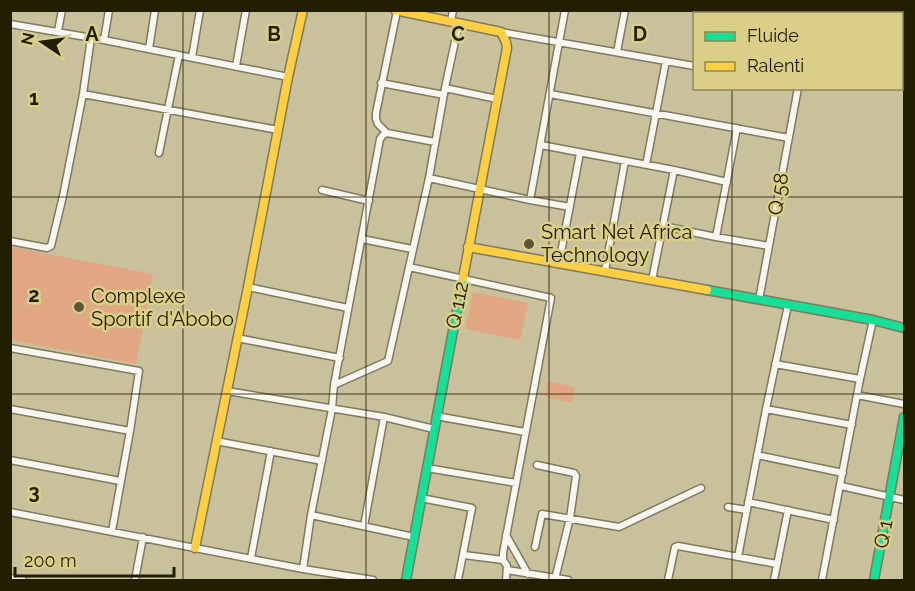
<svg xmlns="http://www.w3.org/2000/svg" width="915" height="591" font-family="Raleway,sans-serif">
<rect width="100%" height="100%" fill="#c8c19b"/>
<path fill="#e1a782" d="M11,247L153,274L136,364L11,340Z
M473,292L528,303L520,340L465,329Z
M548,381L575,387L572,403L545,397Z"/>
<g fill="none" stroke-linecap="round" stroke-linejoin="round">
<g stroke="#7e7a5e" stroke-width="9">
<path id="street" d="M745,10L751,12
M397,11L376,113V119L378,124L387,133L435,142
M812,14L813,10
M866,14L867,10
M451,22L453,10
M10,24L104,40L288,77
M58,31L62,10
M501,32L694,66
M902,34L904,35
M104,40L109,10
M149,49L155,10
M617,52L625,10
M192,57L200,10
M236,66L246,10
M381,83L444,95
M445,88L497,99
M83,94L278,130
M550,94L789,138
M541,145L674,170L727,182
M159,153L179,55
M646,165L666,61
M429,178L530,200L570,207
M322,190L369,201
M530,200L565,10
M663,226L716,237L769,246
M716,237L737,128
M362,239L412,249
M10,241L47,248L51,246L63,196L83,94L91,38
M559,263L580,153
M409,267L551,298L503,553V560L507,566L506,580
M605,271L625,161
M652,280L674,170
M248,287L348,308
M759,300L798,88
M237,338L340,358
M10,348L139,371L130,431L112,531
M775,364L860,379
M334,385L388,361L429,178L445,88L459,23
M227,391L384,417L434,429
M857,395L904,404
M10,409L130,431
M766,409L852,425
M436,416L525,432
M216,441L322,461
M757,455L843,473
M10,460L120,481
M537,465L574,473L576,476L570,518L555,579
M427,468L516,483
M841,486L904,500
M421,498L472,508L458,580
M748,502L834,520
M728,507L747,510
M10,512L303,569L373,580
M311,515L414,537
M364,526L384,417
M506,535L528,574
M535,547L542,514L619,527L701,488
M464,555L503,560
M738,557L766,409L788,305
M251,558L271,451
M303,569L311,515L332,409L334,385L380,139L383,135L387,133
M507,570L568,580
M10,578L23,580
M135,580L143,537
M668,580L675,547L678,546L777,564
M774,580L788,510
M822,580L860,379L873,320"/>
</g>
<g stroke="#7e7a5e" stroke-width="11">
<path id="fast" d="M707,290L873,320L904,328
M406,580L463,278
M874,580L904,417"/>
</g>
<g stroke="#7e7a5e" stroke-width="11">
<path id="slow" d="M395,10L501,32L506,42L507,48L463,278
M468,247L707,290
M195,548L248,287L288,77L303,10"/>
</g>
<use href="#street" stroke="#f7f6f0" stroke-width="6"/>
<use href="#fast" stroke="#16e098" stroke-width="8"/>
<use href="#slow" stroke="#ffcf43" stroke-width="8"/>
</g>
<path fill="none" stroke="#221e02" stroke-width="1.5" stroke-opacity="0.55" d="M183,10V580M366,10V580M549,10V580M732,10V14M732,88V580M10,197H904M10,394H904"/>
<g fill="#5c5738" stroke="#dace89" stroke-width="2">
<circle cx="529" cy="244" r="6"/>
<circle cx="79" cy="307" r="6"/>
</g>
<g text-anchor="middle" stroke-width="5" stroke-linejoin="round" paint-order="stroke">
<g font-size="20" fill="#221e02" stroke="#dace89">
<text transform="translate(778 194) rotate(-80)" y="7">Q 58</text>
<text transform="translate(457 305) rotate(-79)" y="7">Q 112</text>
<text transform="translate(883 534) rotate(-79)" y="7">Q 1</text>
</g>
<g font-size="20" fill="#221e02" stroke="#dace89" text-anchor="start">
<text x="541" y="239">Smart Net Africa<tspan x="541" dy="23">Technology</tspan></text>
<text x="91" y="303">Complexe<tspan x="91" dy="23">Sportif d'Abobo</tspan></text>
</g>
</g>
<g font-size="20" text-anchor="middle" font-weight="bold" fill="#221e02" stroke="#dace89" stroke-width="5" stroke-linejoin="round" paint-order="stroke">
<text x="92" y="41">A</text>
<text x="274" y="41">B</text>
<text x="458" y="41">C</text>
<text x="640" y="41">D</text>
<text x="34" y="105">1</text>
<text x="34" y="302">2</text>
<text x="34" y="499">3</text>
</g>
<rect width="915" height="591" fill="none" stroke="#221e02" stroke-width="24"/>
<rect x="693" y="12" width="210" height="78" fill="#dace89" stroke="#908853" stroke-width="1.5"/>
<rect x="705" y="32" width="30" height="9" fill="#16e098" stroke="#908853" stroke-width="1.5"/>
<text x="747" y="42" font-size="18" fill="#221e02">Fluide</text>
<rect x="705" y="62" width="30" height="9" fill="#ffcf43" stroke="#908853" stroke-width="1.5"/>
<text x="747" y="72" font-size="18" fill="#221e02">Ralenti</text>
<g transform="translate(42 42) rotate(283)" stroke="#dace89" stroke-width="4.5" paint-order="stroke">
<path d="M0-4.5L10 22L0 15L-10 22Z" fill="#221e02"/>
<text y="-9" font-size="16" font-weight="bold" text-anchor="middle" fill="#221e02">N</text>
</g>
<path d="M15 567v9h159v-9" fill="none" stroke="#221e02" stroke-width="3"/>
<text x="24" y="567" font-size="18" fill="#221e02" stroke="#dace89" stroke-width="4.5" paint-order="stroke">200 m</text>
</svg>
